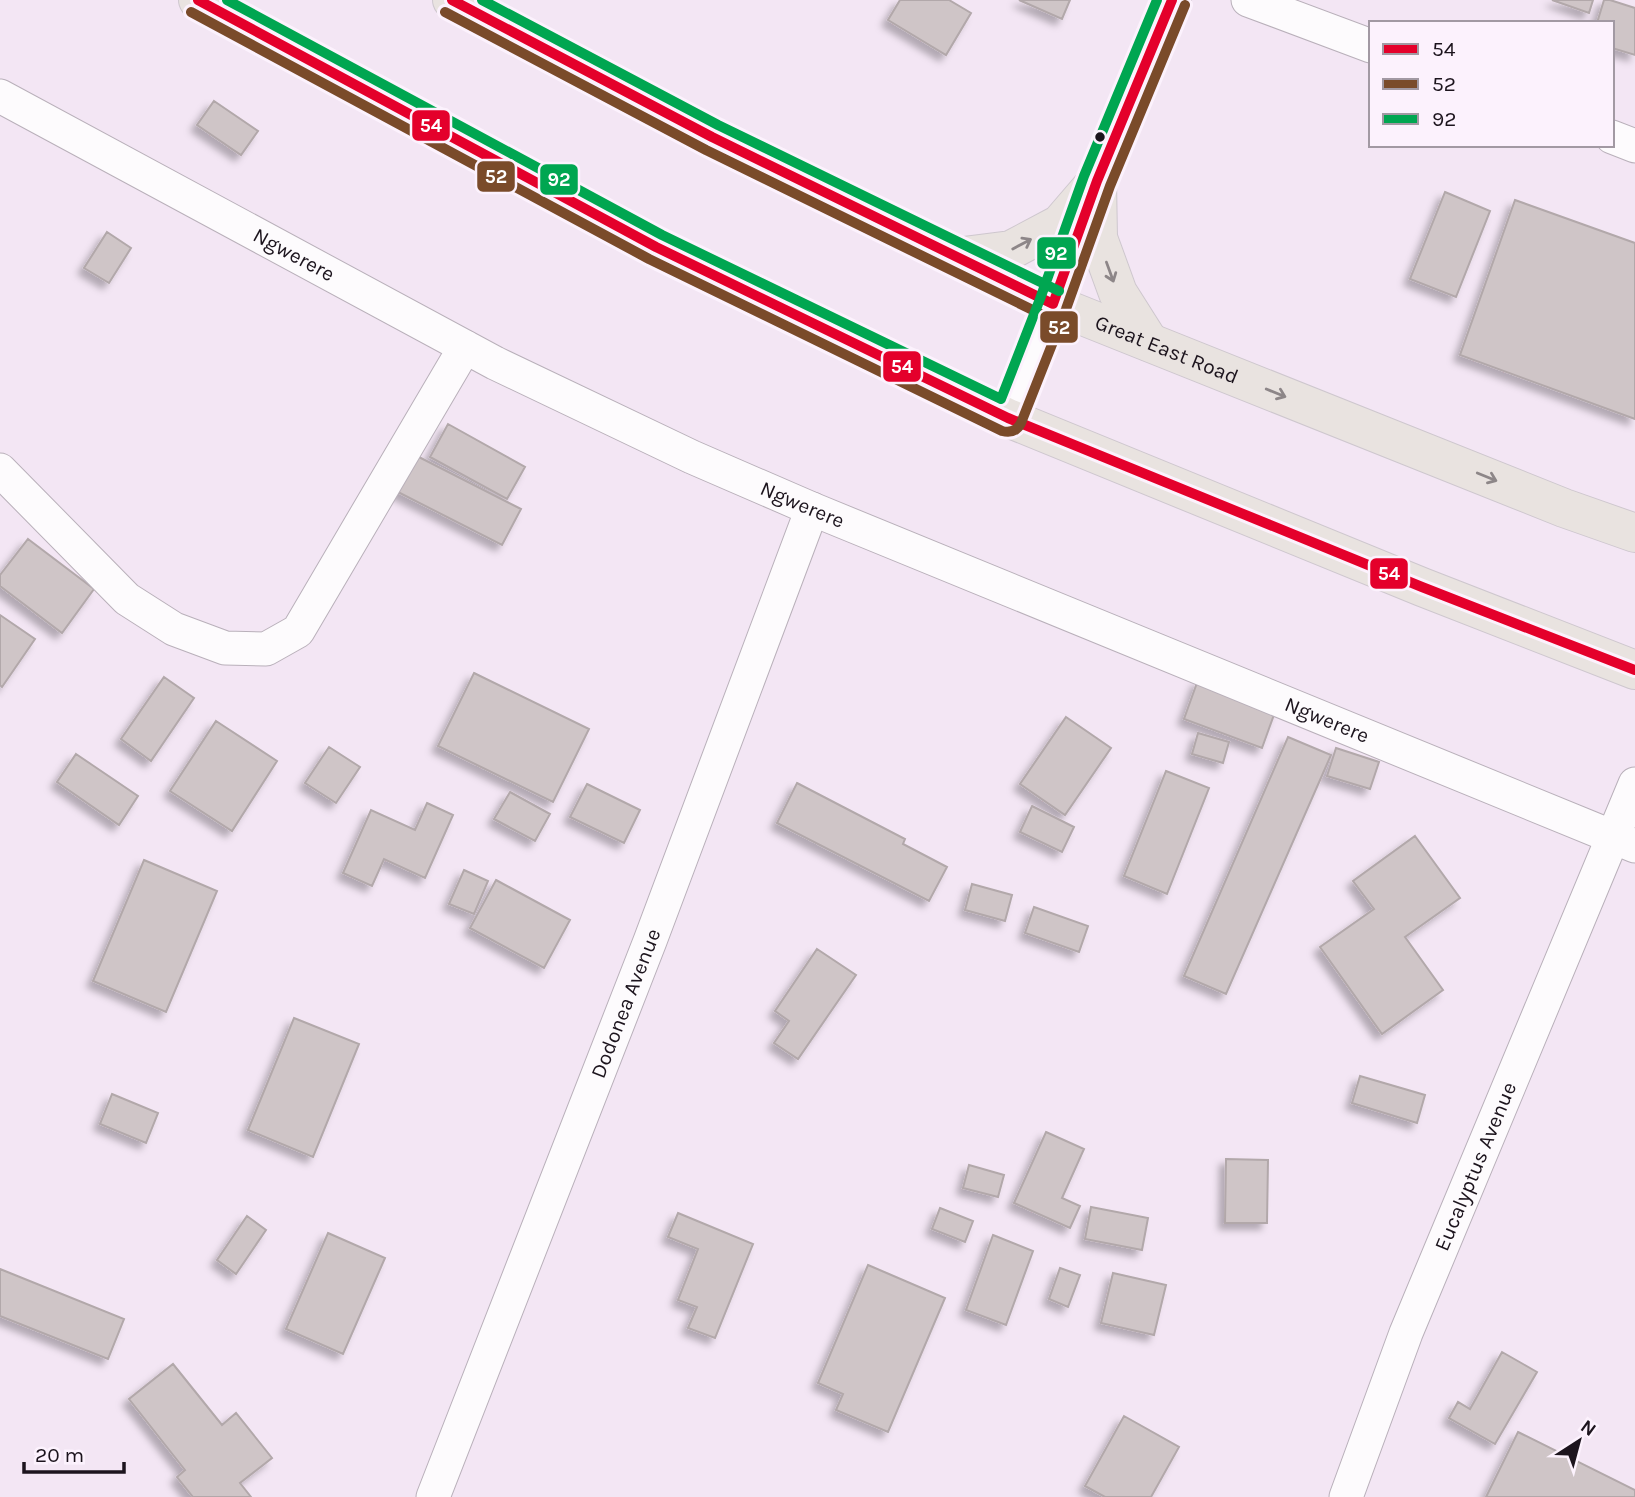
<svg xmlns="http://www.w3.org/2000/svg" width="1635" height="1497" font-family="Karla,sans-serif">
<defs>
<filter id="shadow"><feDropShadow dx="-6" dy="6" stdDeviation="3.5" flood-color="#0004"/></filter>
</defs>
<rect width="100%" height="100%" fill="#f3e6f4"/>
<path fill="#cfc5c7" stroke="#b2a8aa" stroke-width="2" filter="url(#shadow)" d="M900,0H949L971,13L946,55L888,20Z
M1019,0H1070L1062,19Z
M1552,0H1593L1589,13Z
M1604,0H1610L1635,8V55L1612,48V23H1597Z
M214,101L258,131L241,155L197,125Z
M1445,192L1490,211L1456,297L1410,279Z
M1515,200L1635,243V419L1460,355Z
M107,232L131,248L109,283L84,268Z
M448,424L525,467L507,499L430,457Z
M413,454L521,509L502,545L394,490Z
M28,539L94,589L62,633L0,586V575Z
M0,615L35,639L2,687L0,685Z
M474,673L589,729L553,802L438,746Z
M164,677L194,698L151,761L121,739Z
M1198,680L1276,709L1262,748L1184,719Z
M1066,717L1111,748L1065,815L1020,784Z
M216,721L277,761L232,831L170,791Z
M1198,733L1229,742L1223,763L1192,754Z
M1288,737L1331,755L1226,994L1184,976Z
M329,747L360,767L336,803L305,783Z
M1336,748L1379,762L1370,789L1327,776Z
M76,754L138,796L119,825L57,782Z
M1166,771L1209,788L1167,894L1124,876Z
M797,783L905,839L903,844L947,867L929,901L777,823Z
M587,784L640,810L624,843L570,817Z
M510,792L550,814L535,841L494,819Z
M427,803L453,815L425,878L384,859L372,886L343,873L371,810L415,830Z
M1032,806L1074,827L1062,852L1020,832Z
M1415,836L1460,898L1405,937L1443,990L1382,1034L1320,947L1374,909L1353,881Z
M144,860L217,891L166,1012L93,981Z
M464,870L488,881L474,914L449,904Z
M496,880L570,920L544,968L470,928Z
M972,884L1012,895L1005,921L965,910Z
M1034,907L1088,926L1079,952L1025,933Z
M817,949L856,975L798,1059L774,1043L789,1021L775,1011Z
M294,1018L359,1044L313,1157L248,1130Z
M1360,1076L1425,1095L1417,1123L1352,1103Z
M112,1094L158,1113L146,1143L100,1124Z
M1046,1132L1084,1149L1062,1198L1080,1206L1070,1228L1014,1203Z
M1226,1159L1268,1160L1267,1223H1225Z
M969,1165L1004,1175L998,1197L963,1188Z
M1091,1207L1148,1218L1142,1250L1085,1239Z
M940,1208L973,1221L965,1242L932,1229Z
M678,1213L753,1244L715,1338L688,1328L697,1307L678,1300L698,1249L668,1237Z
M247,1216L266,1230L236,1274L217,1260Z
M328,1233L385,1258L343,1354L286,1329Z
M993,1235L1033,1251L1006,1325L966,1310Z
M868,1265L945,1298L888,1432L836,1410L843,1394L818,1383Z
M1060,1268L1080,1275L1068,1307L1049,1299Z
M0,1269L124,1319L108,1359L0,1316Z
M1113,1273L1166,1285L1154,1335L1101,1323Z
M1502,1352L1537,1372L1495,1444L1449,1418L1458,1402L1470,1409Z
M173,1364L222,1425L236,1413L272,1458L240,1483L251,1497H193L177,1477L185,1470L129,1399Z
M1124,1416L1179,1447L1151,1497H1105L1085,1486Z
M1518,1432L1635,1490V1497H1486Z"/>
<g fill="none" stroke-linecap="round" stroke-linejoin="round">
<g stroke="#b9b0ba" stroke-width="35">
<g id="minor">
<path d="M1248,0L1371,46"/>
<path id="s1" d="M0,96L495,363L692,457L812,509L1635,846"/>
<path d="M1612,137L1635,146"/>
<path d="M0,470L127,599L174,629L225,648L266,649L298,631L465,347"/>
<path id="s2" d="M433,1497L650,941L812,509"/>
<path id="s3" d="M1346,1497L1406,1333L1635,784"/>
</g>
</g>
<g stroke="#b9b0ba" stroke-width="40">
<path id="tertiary" d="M1008,418L1053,304L1097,181L1172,0"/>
</g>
<g stroke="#cec7ce" stroke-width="40">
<g id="primary">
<path d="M198,0L656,247L1008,418L1422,587L1635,670"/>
<path id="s4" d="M452,0L712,137L1053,304L1564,508L1635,533"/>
<path d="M1097,181L1098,238L1118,293L1149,342"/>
<path d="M956,257L1011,250L1060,224L1097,181"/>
</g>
</g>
<use href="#minor" stroke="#fdfbfd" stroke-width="33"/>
<use href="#tertiary" stroke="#fdfbfd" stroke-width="38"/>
<use href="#primary" stroke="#e9e3e0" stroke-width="38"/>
<g stroke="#fcf2fd" stroke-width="16">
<path id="bus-1" d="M198,0L656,247L1008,418L1422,587L1635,670
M452,0L712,137L1053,304L1097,181L1172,0"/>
</g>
<g stroke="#fcf2fd" stroke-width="16">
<path id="bus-2" d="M191,12L649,259L1002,431C1010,433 1017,431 1021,423L1066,309L1110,186L1185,5
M445,12L706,150L1047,317"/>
</g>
<g stroke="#fcf2fd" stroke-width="16">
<path id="bus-3" d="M227,0L662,235L1001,399L1040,299L1084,176L1157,0
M482,0L718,125L1059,291"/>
</g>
<use href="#bus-1" stroke="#e4002b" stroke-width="10"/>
<use href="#bus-2" stroke="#7a4b2a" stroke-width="10"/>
<use href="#bus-3" stroke="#00a651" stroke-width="10"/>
</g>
<defs><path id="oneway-shaft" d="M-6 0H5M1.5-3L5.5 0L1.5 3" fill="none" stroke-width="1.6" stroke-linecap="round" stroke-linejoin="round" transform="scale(1.75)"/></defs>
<g stroke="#8d8688">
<use href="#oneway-shaft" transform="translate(1022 244) rotate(-28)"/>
<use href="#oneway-shaft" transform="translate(1110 272) rotate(70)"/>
<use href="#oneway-shaft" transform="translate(1276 393) rotate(22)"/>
<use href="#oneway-shaft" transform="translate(1487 477) rotate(22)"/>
</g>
<circle fill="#1c141d" stroke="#fcf2fd" stroke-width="2.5" cx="1100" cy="137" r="6"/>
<g text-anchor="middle" stroke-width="5" stroke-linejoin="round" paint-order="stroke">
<g font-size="21" fill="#1c141d" stroke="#fcf2fd">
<text dy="7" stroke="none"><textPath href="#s1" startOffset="334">Ngwerere</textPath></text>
<text dy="7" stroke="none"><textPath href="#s4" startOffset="796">Great East Road</textPath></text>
<text dy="7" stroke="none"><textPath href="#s1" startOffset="901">Ngwerere</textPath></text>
<text dy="7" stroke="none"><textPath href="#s1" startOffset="1468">Ngwerere</textPath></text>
<text dy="7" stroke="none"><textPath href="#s2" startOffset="530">Dodonea Avenue</textPath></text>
<text dy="7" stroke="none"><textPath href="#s3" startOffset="355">Eucalyptus Avenue</textPath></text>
</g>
</g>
<g stroke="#fcf2fd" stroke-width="2.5">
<rect x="411" y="109" width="40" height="33" rx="7" fill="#e4002b"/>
<rect x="476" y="160" width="40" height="33" rx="7" fill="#7a4b2a"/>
<rect x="539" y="163" width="40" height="33" rx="7" fill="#00a651"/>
<rect x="1036" y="236" width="41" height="34" rx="7" fill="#00a651"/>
<rect x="1039" y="310" width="40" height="34" rx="7" fill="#7a4b2a"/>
<rect x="882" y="350" width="40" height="33" rx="7" fill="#e4002b"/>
<rect x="1369" y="557" width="40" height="33" rx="7" fill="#e4002b"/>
</g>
<g font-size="19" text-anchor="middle" font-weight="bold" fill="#fff">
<text x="431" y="132">54</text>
<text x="496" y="183">52</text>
<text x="559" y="186">92</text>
<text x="1056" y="260">92</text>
<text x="1059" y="334">52</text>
<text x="902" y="373">54</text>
<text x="1389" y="580">54</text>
</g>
<rect x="1369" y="21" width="245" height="126" fill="#fcf2fd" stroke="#a299a3" stroke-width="2"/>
<rect x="1383" y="44" width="35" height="10" fill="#e4002b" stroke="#a299a3" stroke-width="2"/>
<text x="1432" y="56" font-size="21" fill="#1c141d">54</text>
<rect x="1383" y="79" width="35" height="10" fill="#7a4b2a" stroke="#a299a3" stroke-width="2"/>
<text x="1432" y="91" font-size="21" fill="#1c141d">52</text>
<rect x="1383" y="114" width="35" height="10" fill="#00a651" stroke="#a299a3" stroke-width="2"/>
<text x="1432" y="126" font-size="21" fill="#1c141d">92</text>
<g transform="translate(1579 1441) rotate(36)" stroke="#fcf2fd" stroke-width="5" paint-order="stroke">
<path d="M0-5L12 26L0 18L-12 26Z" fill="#1c141d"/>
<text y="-10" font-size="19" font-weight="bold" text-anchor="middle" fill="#1c141d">N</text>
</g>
<path d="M24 1462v10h100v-10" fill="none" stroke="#1c141d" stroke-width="3.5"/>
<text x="35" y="1462" font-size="21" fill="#1c141d" stroke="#fcf2fd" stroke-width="5" paint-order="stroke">20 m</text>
</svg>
